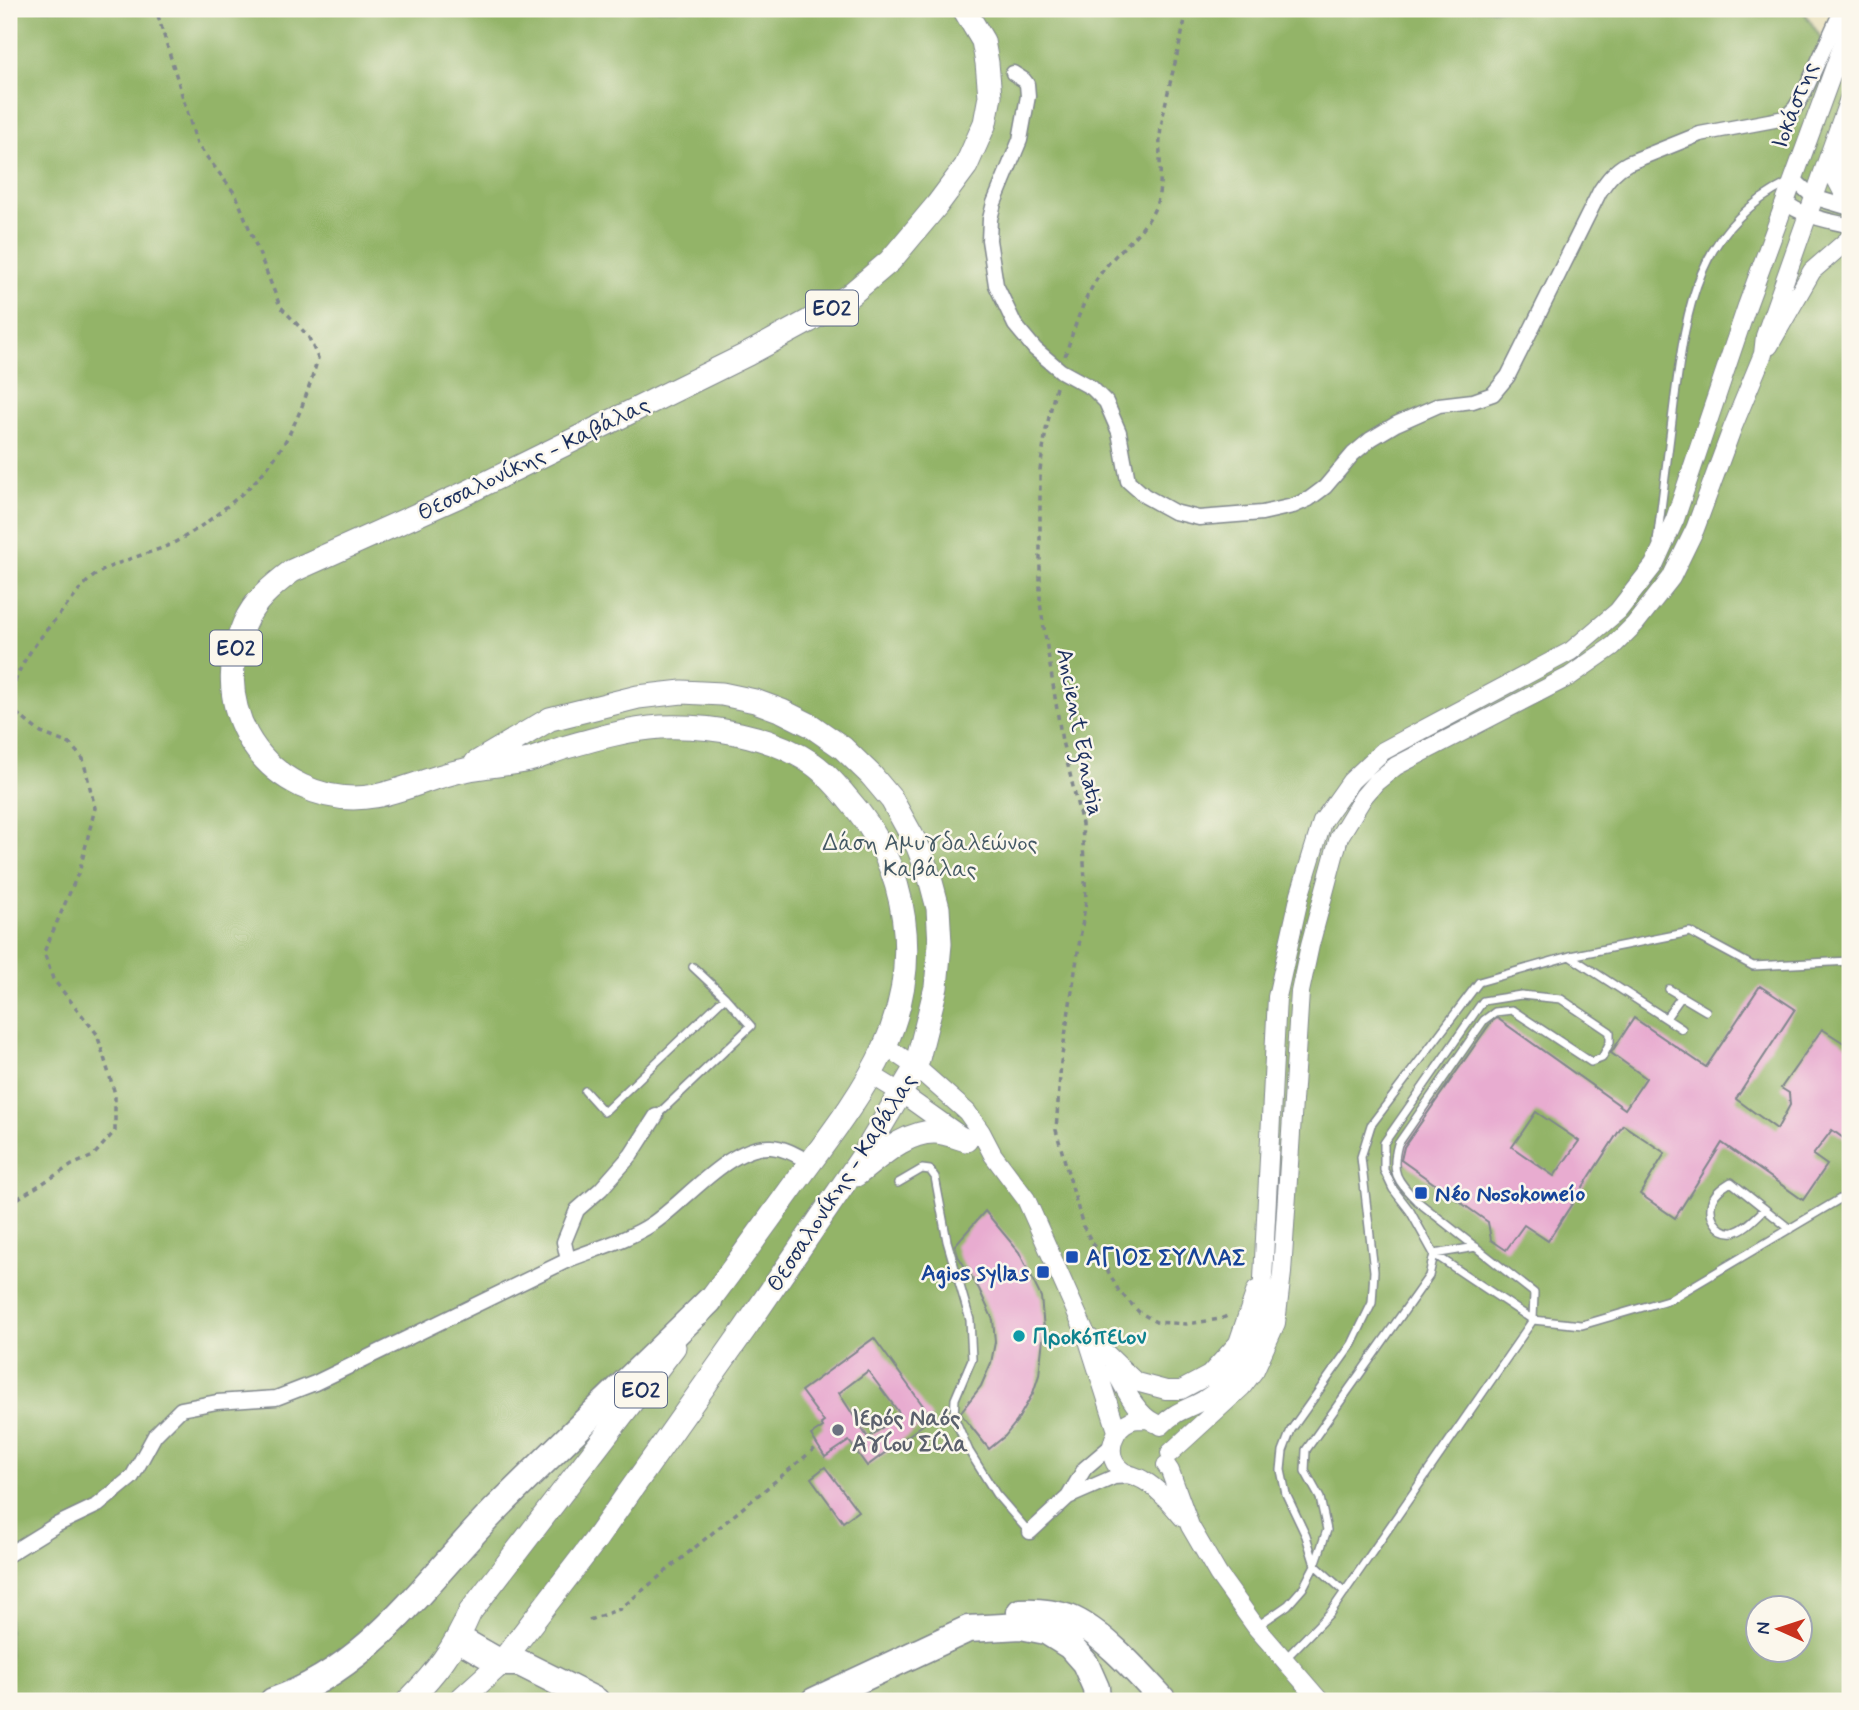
<svg xmlns="http://www.w3.org/2000/svg" width="1859" height="1710" font-family="Mynerve,sans-serif">
<rect width="100%" height="100%" fill="#fbf7ec"/>
<filter id="ink" filterUnits="userSpaceOnUse"><feTurbulence type="fractalNoise" baseFrequency=".0143" numOctaves="2"/><feDisplacementMap in="SourceGraphic" scale="14" xChannelSelector="R" yChannelSelector="G"/><feConvolveMatrix kernelMatrix="1 2 1 2 8 2 1 2 1" color-interpolation-filters="sRGB"/></filter>
<filter id="wash" filterUnits="userSpaceOnUse"><feTurbulence type="fractalNoise" baseFrequency=".00686" numOctaves="4" result="noise"/><feDisplacementMap in="SourceGraphic" scale="28" xChannelSelector="R" yChannelSelector="G"/><feGaussianBlur stdDeviation="1.57" result="paint"/><feColorMatrix in="noise" values="0 0 0 0 0 0 0 0 0 0 0 0 0 0 0 0 0 1.4 0 .05"/><feComposite in="paint" operator="in"/></filter>
<g filter="url(#wash)">
<rect width="100%" height="100%" fill="#e6dfba"/>
<path fill="#93b468" stroke="#577263" stroke-width="2" fill-rule="evenodd" d="M9,9H1802L1850,82V1701H9ZM1758,1608H1800V1650H1758Z"/>
<g id="blocks">
<path fill="#e8acd0" fill-rule="evenodd" d="M1760,986L1795,1009L1736,1099L1777,1129L1790,1105L1789,1093L1781,1088L1822,1029L1850,1047V1143L1832,1130L1813,1155L1827,1165L1803,1200L1722,1143L1675,1218L1640,1194L1665,1153L1623,1125L1548,1241L1524,1225L1506,1250L1491,1240L1488,1222L1401,1160L1404,1147L1491,1022L1497,1018L1625,1109L1646,1078L1611,1053L1634,1018L1706,1067ZM1536,1112L1579,1141L1554,1176L1512,1147Z
M985,1211L1019,1252L1041,1297L1044,1329L1039,1375L1033,1393L1017,1421L1005,1436L989,1449L960,1413L981,1386L991,1363L995,1342L993,1320L979,1289L958,1256L955,1245Z
M874,1338L932,1418L867,1466L849,1441L825,1457L811,1435L823,1427L821,1424L824,1422L801,1391ZM868,1371L900,1414L868,1438L839,1393Z
M825,1467L858,1511L843,1522L811,1478Z"/>
</g>
</g>
<g filter="url(#ink)">
<use href="#blocks" fill-opacity="0" stroke="#80878c" stroke-width="2"/>
<g fill="none" stroke-linecap="round" stroke-linejoin="round">
<g stroke="#80878c" stroke-width="10">
<path id="service" d="M1657,542C1663,496 1668,450 1674,404C1686,312 1694,229 1788,183
M1571,957L1682,1029
M693,967L725,997
M1669,989L1706,1011
M1666,1018L1681,997
M585,1091L604,1112L725,997L751,1026L656,1116
M898,1183L922,1169L930,1170L935,1177L947,1241L970,1320L972,1359L955,1399L954,1417L969,1451L996,1494L1029,1532
M1765,1209C1756,1217 1746,1229 1734,1232C1716,1234 1708,1215 1712,1201C1715,1192 1723,1187 1731,1182L1790,1229
M1476,1247L1434,1254L1533,1320L1582,1325L1671,1299L1850,1193
M1345,1592L1315,1565L1306,1536L1286,1494L1281,1470L1283,1451L1291,1430L1352,1344L1372,1303L1374,1271L1361,1157L1371,1125L1479,982L1570,956L1690,932L1753,966L1850,961
M1256,1627L1288,1605L1303,1588L1315,1565L1327,1530L1320,1498L1305,1471L1306,1450L1429,1276L1434,1254L1410,1211L1393,1189L1384,1170V1143L1483,1001L1521,995L1561,999L1610,1032V1042L1602,1058L1591,1062L1512,1010L1495,1012L1484,1020L1398,1144C1390,1173 1397,1180 1417,1201L1534,1293L1533,1320L1330,1613L1284,1660"/>
</g>
<g stroke="#80878c" stroke-width="17">
<path id="minor" d="M1013,73L1024,80L1027,84L1028,96L1020,140L994,203L990,219L989,240L996,285L1015,325L1035,349L1061,371L1092,388L1106,402L1119,432L1128,481L1145,496L1174,512L1199,518L1262,513L1293,506L1309,499L1325,487L1353,454L1371,439L1396,424L1439,405L1473,401L1493,394L1508,376L1600,191C1608,179 1615,170 1628,163L1700,134L1785,118L1795,108L1803,95L1842,9
M1792,181L1798,183L1813,197L1850,208
M1785,202C1803,217 1828,220 1850,226
M656,1116L631,1155L601,1189L577,1210L564,1242L568,1260C593,1250 630,1239 652,1224C684,1203 730,1144 771,1147C786,1148 798,1156 811,1163
M1068,1497L1114,1477L1132,1476
M1030,1532L1068,1497L1085,1468L1111,1446
M9,1554L56,1525L98,1505L132,1477L155,1435L181,1409L217,1402L276,1398L315,1383L568,1260"/>
</g>
<g stroke="#80878c" stroke-width="20">
<path id="tertiary" d="M1835,151V177L1850,206
M1769,346L1812,271L1850,238
M885,1046L916,1067L967,1112L981,1132L993,1155L1026,1199L1086,1334L1117,1431
M870,1074L901,1093L960,1135
M1089,1337L1136,1382L1166,1390H1181L1209,1375L1238,1343L1256,1290
M1114,1369C1124,1387 1136,1414 1155,1423
M1146,1419C1142,1419 1134,1419 1130,1421C1115,1427 1107,1448 1115,1463C1122,1475 1133,1474 1143,1480C1159,1489 1171,1504 1183,1518
M1161,1426C1175,1411 1185,1410 1202,1401C1233,1383 1249,1351 1261,1319L1277,997L1300,894L1322,822L1351,781L1383,751L1571,651L1618,611L1654,565L1675,519L1747,306L1850,25
M1170,1453L1242,1387L1255,1370L1276,1323L1282,1273L1300,992L1310,945L1339,837L1364,796L1376,782L1396,766L1570,676L1613,646L1635,624L1671,578L1695,529L1732,429L1763,354L1765,336L1850,96
M1166,1465L1170,1471L1190,1526L1218,1574L1256,1627L1320,1701"/>
</g>
<g stroke="#80878c" stroke-width="25">
<path id="primary" d="M856,1175C879,1158 904,1132 934,1132C945,1132 956,1137 966,1140
M699,1314C731,1272 762,1229 793,1186C823,1145 863,1095 884,1048C922,964 910,868 848,799C838,787 826,773 813,764C771,735 711,725 661,727C628,729 594,739 563,748C551,752 540,757 529,760C508,765 486,765 465,770C434,776 405,790 375,796C324,805 272,780 247,735C228,700 228,660 244,624C254,601 272,586 292,571L468,492L748,354L809,321L850,295L890,261L937,205L966,166L985,123L990,96L987,63L983,41L964,9
M408,1701C436,1672 454,1650 470,1612L674,1347
M459,1701L501,1663L594,1542L746,1327L863,1156L916,1067L936,987L940,944L938,908L930,878L918,847L892,800L871,775L843,748L810,725L782,711L755,701L722,694L682,692L638,697L550,719L476,763"/>
</g>
<g stroke="#80878c" stroke-width="29">
<path id="motorway" d="M1020,1612C1036,1611 1054,1613 1069,1618C1101,1630 1141,1676 1164,1701
M459,1639L501,1663H520L596,1701
M273,1701C371,1668 427,1579 496,1509C566,1439 638,1371 709,1301
M814,1701L968,1629L1021,1626L1046,1631L1070,1646L1085,1663L1096,1688L1097,1701"/>
</g>
<path stroke="#80878c" stroke-width="3.5" stroke-dasharray="5 5" stroke-linecap="butt" d="M1065,356C1075,326 1084,295 1104,269C1120,248 1144,232 1155,208C1165,184 1157,154 1161,128C1167,88 1180,49 1187,9
M1056,387L1046,430L1040,470V603L1062,741L1082,824L1086,900L1061,1062L1056,1130L1083,1226L1119,1291L1139,1312L1156,1322L1187,1324L1220,1319L1230,1315
M9,1204L72,1165L93,1156L115,1131V1094L97,1034L53,979L44,952L80,869L95,808L83,759L70,744L41,733L10,708C11,667 43,635 68,604C75,597 81,587 89,580C109,563 138,557 162,548C187,539 224,510 245,491C286,454 303,410 318,358L308,336L280,306L236,195L197,144L156,9
M589,1620L620,1609L818,1446"/>
<use href="#service" stroke="#fff" stroke-width="7"/>
<use href="#minor" stroke="#fff" stroke-width="14"/>
<use href="#tertiary" stroke="#fff" stroke-width="18"/>
<use href="#primary" stroke="#fff" stroke-width="23"/>
<use href="#motorway" stroke="#fff" stroke-width="26"/>
</g>
</g>
<g fill="#1a4fb4" stroke="#fbf7ec" stroke-width="2.5">
<rect x="1414" y="1186" width="14" height="14" rx="3.5"/>
<rect x="1065" y="1250" width="14" height="14" rx="3.5"/>
<rect x="1036" y="1265" width="14" height="14" rx="3.5"/>
</g>
<circle fill="#0f9aa8" stroke="#fbf7ec" stroke-width="2.5" cx="1019" cy="1336" r="7"/>
<circle fill="#6b7280" stroke="#fbf7ec" stroke-width="2.5" cx="838" cy="1430" r="7"/>
<g text-anchor="middle" stroke-width="5" stroke-linejoin="round" paint-order="stroke">
<g fill="#fbf7ec" stroke="#5e6b89" stroke-width="2">
<rect x="806" y="290.5" width="52" height="35" rx="5"/>
<rect x="210" y="630.5" width="52" height="35" rx="5"/>
<rect x="615" y="1372.5" width="52" height="35" rx="5"/>
</g>
<g font-size="21" font-weight="bold" fill="#1b2f5e">
<text x="832" y="315">ΕΟ2</text>
<text x="236" y="655">ΕΟ2</text>
<text x="641" y="1397">ΕΟ2</text>
</g>
<g font-size="23" fill="#1b2f5e" stroke="#fbf7ec">
<text transform="translate(1794 105) rotate(-69)" y="8">Ιοκάστης</text>
<text transform="translate(533 458) rotate(-26)" y="8">Θεσσαλονίκης - Καβάλας</text>
<text transform="translate(1081 732) rotate(79)" y="8">Ancient Egnatia</text>
<text transform="translate(841 1182) rotate(-57)" y="8">Θεσσαλονίκης - Καβάλας</text>
</g>
<g font-size="23" fill="#435864" stroke="#fbf7ec">
<text x="930" y="850">Δάση Αμυγδαλεώνος<tspan x="930" dy="26">Καβάλας</tspan></text>
</g>
<g font-size="23" font-weight="bold" fill="#164399" stroke="#fbf7ec" text-anchor="start">
<text x="1435" y="1201">Néo Nosokomeío</text>
<text x="1086" y="1265">ΑΓΙΟΣ ΣΥΛΛΑΣ</text>
<text x="1029" y="1280" text-anchor="end">Agios syllas</text>
</g>
<g font-size="23" font-weight="bold" fill="#0d838f" stroke="#fbf7ec" text-anchor="start">
<text x="1033" y="1344">Προκόπειον</text>
</g>
<g font-size="23" font-weight="bold" fill="#5b616d" stroke="#fbf7ec" text-anchor="start">
<text x="852" y="1425">Ιερός Ναός<tspan x="852" dy="26">Αγίου Σίλα</tspan></text>
</g>
</g>
<rect width="1859" height="1710" fill="none" stroke="#fbf7ec" stroke-width="35"/>
<g transform="translate(1779 1629) rotate(273)"><circle r="33" fill="#fbf7ec" stroke="#a1a7b3" stroke-width="2"/>
<path d="M0-5L12 26L0 18L-12 26Z" fill="#c8321e"/>
<text y="-10" font-size="19" font-weight="bold" text-anchor="middle" fill="#1b2f5e">N</text>
</g>
</svg>
